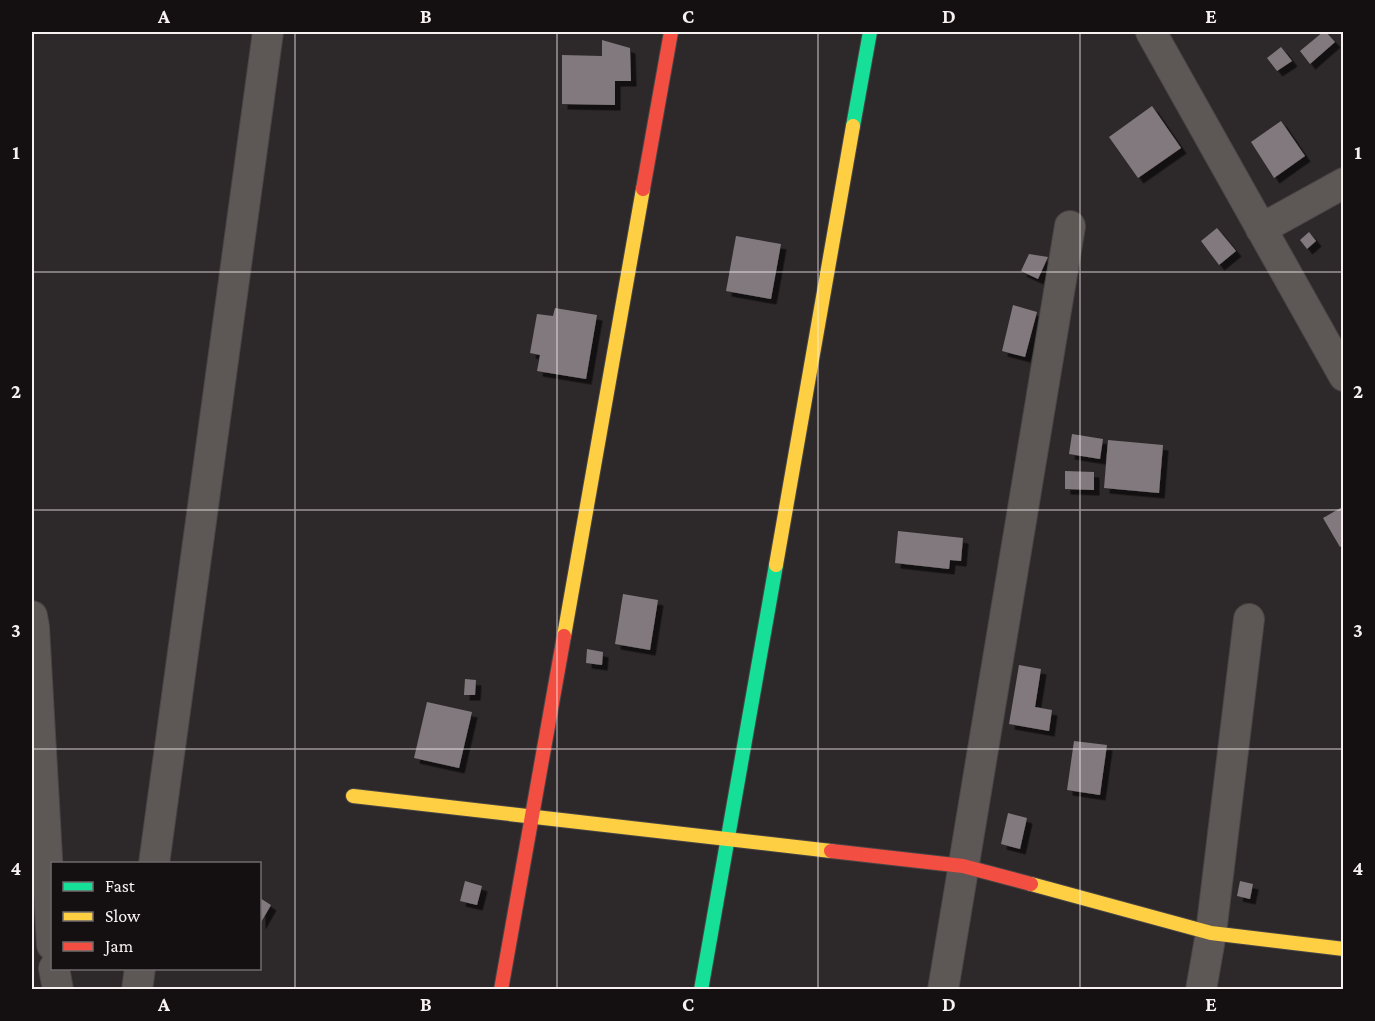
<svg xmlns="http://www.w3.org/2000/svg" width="1375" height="1021" font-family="'Crimson Pro',serif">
<defs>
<filter id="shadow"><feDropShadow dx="5.5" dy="5.5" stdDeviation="0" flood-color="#0009"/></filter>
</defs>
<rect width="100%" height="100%" fill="#2d2829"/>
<path fill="#82797e" filter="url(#shadow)" d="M1323,32H1326L1335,42L1310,64L1300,51Z
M602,40L630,48L631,81H615V105L562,104V55L602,56Z
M1281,47L1292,61L1277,71L1267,58Z
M1152,106L1181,148L1138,178L1109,137Z
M1281,121L1305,156L1274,178L1251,142Z
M1217,228L1236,251L1219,265L1201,241Z
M1309,232L1316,241L1307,249L1300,240Z
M736,236L781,244L771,299L726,291Z
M1029,254L1048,257L1038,279L1021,271Z
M1013,305L1037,312L1025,357L1002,351Z
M555,308L597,315L586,379L537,371L540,355L530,353L537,314L553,316Z
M1072,434L1103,439L1100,459L1069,454Z
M1108,440L1163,445L1159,493L1104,488Z
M1065,471L1094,472V490L1065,489Z
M1344,506V544L1340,547L1323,518Z
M898,531L963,538L961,561L950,560L949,569L895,563Z
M623,594L658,600L650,650L615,644Z
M587,649L603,652L602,665L586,663Z
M1019,665L1041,669L1035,707L1052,710L1049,731L1009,724Z
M465,679L476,680L475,695H464Z
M427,702L472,712L459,768L414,758Z
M1074,741L1107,745L1100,795L1067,790Z
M1008,813L1027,818L1020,849L1001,844Z
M465,881L482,886L477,905L460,901Z
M1240,881L1253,884L1250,899L1237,896Z
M260,898L271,905L260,924Z"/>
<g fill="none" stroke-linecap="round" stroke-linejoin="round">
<g stroke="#484546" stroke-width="32">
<path id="street" d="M1151,32L1344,376
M1261,229L1344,183
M32,616L34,627L52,945
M154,864L268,32
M54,968L58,990
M137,990L140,968
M943,990L1070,226
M1201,990L1211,933L1249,619"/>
</g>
<g stroke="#484546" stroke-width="16">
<path id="fast" d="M853,126L870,32
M701,990L776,565"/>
</g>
<g stroke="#484546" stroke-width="16">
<path id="slow" d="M776,565L853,126
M564,636L643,189
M353,796L831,851
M1031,884L1211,933L1344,949"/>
</g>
<g stroke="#484546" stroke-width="16">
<path id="jam" d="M643,189L671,32
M831,851L963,866L1031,884
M501,990L564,636"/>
</g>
<use href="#street" stroke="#5d5856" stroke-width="30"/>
<use href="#fast" stroke="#16e098" stroke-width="14"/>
<use href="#slow" stroke="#ffcf43" stroke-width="14"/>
<use href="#jam" stroke="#f24e42" stroke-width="14"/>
</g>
<path fill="none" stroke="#f7f1f2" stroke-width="1.5" stroke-opacity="0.55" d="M295,32V990M557,32V990M818,32V990M1080,32V990M32,272H1344M32,510H1344M32,749H1344"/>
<rect width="1375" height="1021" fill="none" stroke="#141011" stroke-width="66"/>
<rect x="51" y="862" width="210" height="108" fill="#141011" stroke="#6f6a6b" stroke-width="1.5"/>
<rect x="63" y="882" width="30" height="9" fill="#16e098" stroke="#6f6a6b" stroke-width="1.5"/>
<text x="105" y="892" font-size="18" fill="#f7f1f2">Fast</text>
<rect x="63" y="912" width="30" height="9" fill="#ffcf43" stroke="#6f6a6b" stroke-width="1.5"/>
<text x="105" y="922" font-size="18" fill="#f7f1f2">Slow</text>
<rect x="63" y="942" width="30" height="9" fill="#f24e42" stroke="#6f6a6b" stroke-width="1.5"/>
<text x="105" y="952" font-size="18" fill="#f7f1f2">Jam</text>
<rect x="33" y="33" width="1309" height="955" fill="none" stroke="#f7f1f2" stroke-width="2"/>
<g font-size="20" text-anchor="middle" font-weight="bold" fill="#f7f1f2">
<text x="164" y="23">A</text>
<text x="426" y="23">B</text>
<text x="688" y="23">C</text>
<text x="949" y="23">D</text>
<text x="1211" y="23">E</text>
<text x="16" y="159">1</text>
<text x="1358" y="159">1</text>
<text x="16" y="398">2</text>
<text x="1358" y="398">2</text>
<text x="16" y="637">3</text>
<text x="1358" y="637">3</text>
<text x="16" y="875">4</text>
<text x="1358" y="875">4</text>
<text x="164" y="1011">A</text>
<text x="426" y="1011">B</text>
<text x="688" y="1011">C</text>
<text x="949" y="1011">D</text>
<text x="1211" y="1011">E</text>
</g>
</svg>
